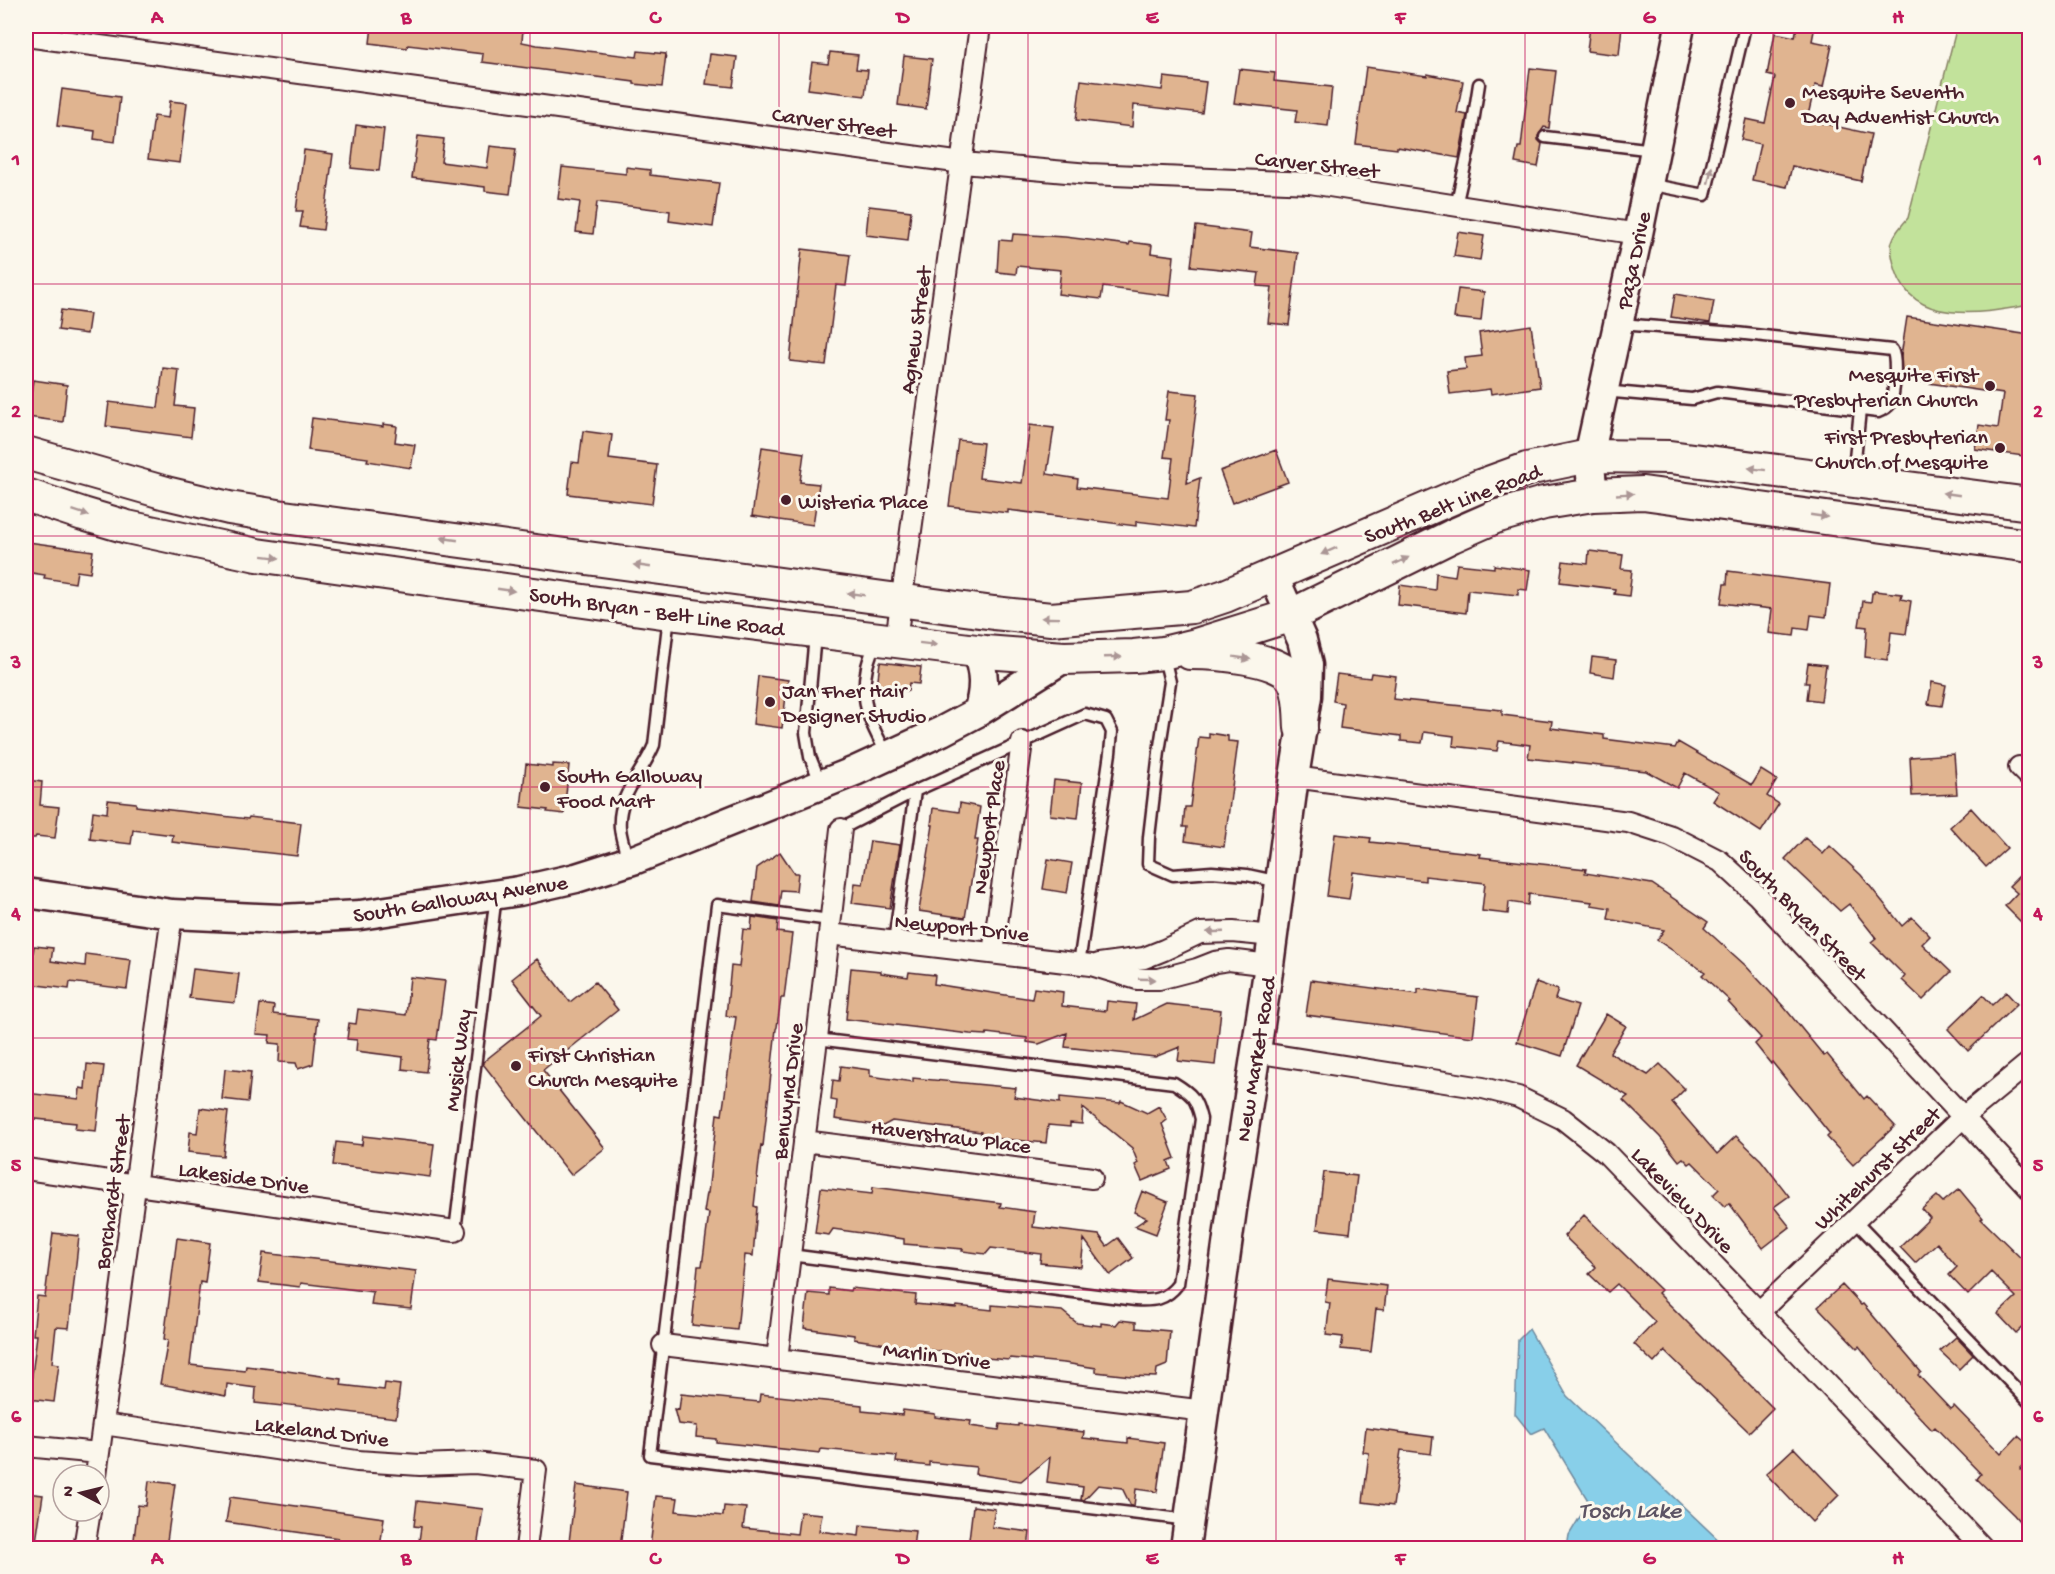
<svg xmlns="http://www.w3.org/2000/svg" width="2055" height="1574" font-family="'Gochi Hand',sans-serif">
<rect width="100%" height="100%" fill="#fbf7ec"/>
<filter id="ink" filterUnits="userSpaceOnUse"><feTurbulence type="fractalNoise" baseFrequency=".0167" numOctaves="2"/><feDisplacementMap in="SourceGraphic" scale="12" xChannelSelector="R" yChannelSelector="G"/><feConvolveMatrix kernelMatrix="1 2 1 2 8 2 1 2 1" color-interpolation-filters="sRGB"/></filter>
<g filter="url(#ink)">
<path fill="#c2e29b" stroke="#868063" stroke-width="1.5" d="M1957,26H2029V305C1985,313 1914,327 1896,271C1887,243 1890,239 1908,218Z"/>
<path fill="#88cfe9" stroke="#6f899d" stroke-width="1.5" d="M1529,1329L1567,1396L1727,1548H1567L1569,1535L1589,1502L1544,1428L1531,1434L1515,1414L1518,1340Z"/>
<path fill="#e0b490" stroke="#4a1f2b" stroke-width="1.5" d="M372,26H495L523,29L522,42L537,45L637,57L638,51L666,54L662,87L634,84V82L482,62L483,54L408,45L407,48L370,43Z
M1590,26H1622L1619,55L1587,51Z
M1797,26H1815L1812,41L1832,45L1823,87L1815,85L1807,120L1871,134L1861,181L1792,166L1787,187L1752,180L1760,144L1741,140L1746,119L1765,123L1775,77L1767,75L1775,33L1795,37Z
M830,52L858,55L856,69L868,70L865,96L808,89L812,62L828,64Z
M710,54L737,57L733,87L706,84Z
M904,56L932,59L926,109L898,105Z
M1366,67L1427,76V74L1463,81L1457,113L1467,115L1459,158L1397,147V149L1356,144Z
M1530,68L1556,71L1549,128L1544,127L1538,136V140L1542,144L1538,167L1515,163L1518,147H1521Z
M1239,69L1275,73L1274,81L1332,87L1328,126L1295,122L1297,110L1234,103Z
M1164,77L1206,82L1202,113L1134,105L1132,127L1076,120L1081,80L1162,90Z
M62,89L120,97L115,142L94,139L95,131L57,126Z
M170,101L187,103L180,163L148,159L154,116L168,118Z
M356,125L384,129L379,171L351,168Z
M418,136L444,139L441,162L487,168L490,146L516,149L510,194L485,191V187L412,178Z
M304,150L333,154L323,230L300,227L303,211H296Z
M562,167L626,174V167L650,170V175L719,183L713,227L669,221L670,211L597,202L593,234L576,232L580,202L558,199Z
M869,206L911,211L908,240L866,235Z
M1196,226L1252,233L1250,247L1298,253L1289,325L1268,323L1272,287L1257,286L1259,273L1191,266Z
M1458,232L1484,236L1480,260L1454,256Z
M1013,234L1065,237L1129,245L1130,242L1152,245L1151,253L1174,256L1170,296L1103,287L1101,299L1058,294L1061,270L1017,266L1016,274L997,272L999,240L1012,241Z
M802,249L850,255L846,286L836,285L826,365L790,361Z
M1458,289L1484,292L1481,321L1454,318Z
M1675,294L1714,301L1710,323L1671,317Z
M61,310L90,314L87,334L58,330Z
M1907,317L2030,335V457L1975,449L1979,425L1998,428L2003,394L1902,379L1901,356Z
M1531,325L1540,387L1491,394L1490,389L1450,394L1447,371L1466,369L1465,358L1482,356L1479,333Z
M163,368L179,370L175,406L194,408L191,437L106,426L109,402L158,408Z
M33,380L67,385L63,422L28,417Z
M1169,391L1198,394L1187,483L1200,478L1194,528L1136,521V526L1008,510V513L949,506L958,440L983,443L979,478L1022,483L1030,425L1054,428L1047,474L1078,479L1077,487L1168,498L1173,458L1164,457L1169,420H1165Z
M312,418L383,427V424L397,426L395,442L415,445L411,468L367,461L368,458L308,450Z
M583,431L612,435L609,459L657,465L652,504L568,494L572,462L579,463Z
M762,447L804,453L800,482L819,484L813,525L752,516Z
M1276,450L1288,482L1232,503L1220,471Z
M28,542L93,551L90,573L77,571L75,583L44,578L45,575L26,572Z
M1589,551L1623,555L1621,569L1632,570L1629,596L1614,594L1615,589L1560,582L1563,561L1588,564Z
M1457,564L1494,568V565L1530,570L1527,590L1518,589V595L1468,590L1466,613L1398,605L1400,585L1435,590L1436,573L1455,576Z
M1728,571L1830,584L1826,617L1811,615L1809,630L1795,628L1794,636L1769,633L1772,609L1721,603L1724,584H1727Z
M1874,591L1902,594L1901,599L1911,601L1906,634L1891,632L1888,660L1865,657L1867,627L1859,626L1863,601L1871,602L1872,593H1874Z
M1592,657L1616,660L1614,677L1590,673Z
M880,662L921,667L919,684L909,683L908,691L877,687Z
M1808,663L1826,665L1821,701L1807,699L1809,683H1805Z
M1371,673L1396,676L1393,699L1502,710V715L1552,721L1551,728L1604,735V739L1675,748L1678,742L1752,785L1761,770L1777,780L1767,796L1779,804L1761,832L1713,801L1719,792L1685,773L1677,788L1646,771L1528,758L1530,745L1499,741L1497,751L1453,746L1454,736L1424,732L1422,743L1401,741V736L1340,728L1343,703L1333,701L1337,674L1370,678Z
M758,676L788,680L782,728L753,724Z
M1932,682L1946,685L1942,706L1928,704Z
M1209,733L1228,736V741L1238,742L1224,847L1185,841L1187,827H1183L1185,807H1190L1199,737L1209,738Z
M1954,754L1957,794L1912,796L1910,757Z
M526,764L553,767V764L569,765L564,814L547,812L548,810L521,807Z
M27,780L42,782L40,805L59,807L55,838L36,836L35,838H26Z
M1054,780L1082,783L1078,818L1050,815Z
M108,800L136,803V806L248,819L249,817L301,823L297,856L172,842L173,835L133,830L131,844L90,839L93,811L107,813Z
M960,803L980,807L975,840H978L965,918L919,911L933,825H931L933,808L959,812Z
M1971,808L2007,848L1986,867L1950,827Z
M1335,834L1371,838L1370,842L1481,854L1480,857L1586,869L1585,873L1652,884L1708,922L1704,928L1745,965L1784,1007L1824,1056L1827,1054L1864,1099L1867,1096L1895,1126L1853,1165L1827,1137L1830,1134L1772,1062L1771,1064L1755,1044L1761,1038L1728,1002L1730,1001L1702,975L1705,972L1657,940L1664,930L1608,919L1610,908L1591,905L1592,902L1529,894L1528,905L1509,902L1508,914L1482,911L1485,883L1425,876V881L1353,872L1349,899L1327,896Z
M1805,838L1823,854L1830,846L1861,875L1902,926L1912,917L1930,936L1922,944L1951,972L1923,1000L1902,980L1905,976L1871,942L1876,938L1849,904L1840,911L1785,859Z
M870,841L900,845L890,908L852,903L855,883L863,884Z
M780,852L794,873H798L796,891L781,890L779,906L753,902L757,868Z
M1048,859L1072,863L1067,893L1043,889Z
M2030,865V931L2005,906L2017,893L2009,886Z
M752,917L778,921L777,932L792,934L784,998H781L777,1027L776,1029L763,1146L761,1145L754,1206L757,1207L753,1256L745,1255L737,1330L692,1325L698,1266H702L709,1213L704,1212L707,1193H708L717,1114L722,1115L736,1017L726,1016L731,966L739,967L743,929L751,930Z
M34,946L53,948L51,961L85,966L86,954L131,960L127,989L70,982L69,989L29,984Z
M537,959L570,1002L595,982L618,1010L543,1070L605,1148L571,1175L483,1064V1062L541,1016L512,979Z
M851,968L881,971V973L908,977L909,972L935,975L934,984L1032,999L1034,988L1063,992L1062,1006L1106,1011L1107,1001L1136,1004L1134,1020L1167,1004L1221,1010L1215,1065L1178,1061L1180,1047L1155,1057L1065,1047L1067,1033L1039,1044L1027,1042V1038L987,1033L986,1035L970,1034L846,1019Z
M193,969L239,974L235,1003L189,998Z
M410,977L445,981L437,1040L430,1039L426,1072L402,1069L403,1057L356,1051L357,1040L347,1039L349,1023L356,1024L358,1009L406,1015Z
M1311,980L1418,994V989L1478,997L1473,1037L1306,1015Z
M1536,982L1558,990L1555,999L1578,1006L1562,1056L1517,1042Z
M2006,992L2017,1004L1968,1051L1948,1029L1983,995L1992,1005Z
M260,1004L274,1006L273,1014L318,1019L313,1064L298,1069L296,1063L279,1062L280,1044L269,1043L270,1035L256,1034Z
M1606,1014L1626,1026L1610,1053L1648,1075L1660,1064L1685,1089L1672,1102L1717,1154L1736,1136L1761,1160L1789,1196L1774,1207L1790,1227L1763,1248L1729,1203L1725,1207L1713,1195L1719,1189L1692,1162L1689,1164L1683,1158L1679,1161L1660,1137L1623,1100L1628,1096L1576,1065Z
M87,1064L104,1066L96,1131L75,1129L76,1123L26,1118V1093L79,1099L80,1088L85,1089Z
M841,1066L870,1070V1076L913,1082V1078L1016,1088L1014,1097L1060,1103V1097L1120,1103L1121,1101L1147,1113L1159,1106L1167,1120L1162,1124L1175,1158L1168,1161L1171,1169L1142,1181L1135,1165L1138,1163L1132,1148L1083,1108L1082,1124L1070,1123V1127L1048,1125L1046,1143L981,1137V1132L892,1121L883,1126L835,1119L837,1101L831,1100L833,1080L839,1081Z
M225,1069L251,1072L248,1102L222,1099Z
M200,1108L228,1112L223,1156L188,1152L190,1132L197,1133Z
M363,1136L434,1144L430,1177L333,1165L336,1142L362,1145Z
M1324,1172L1357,1176L1350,1233L1317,1229Z
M873,1187L1001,1203L1000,1207L1035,1212L1033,1227L1099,1235L1107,1246L1118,1238L1133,1258L1110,1275L1084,1239L1081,1267L1040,1263L1041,1254L991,1248L986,1254L962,1251L963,1249L904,1244V1239L833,1229L829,1235L815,1233L821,1188L872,1194Z
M1959,1189L1983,1218L1981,1219L2030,1267V1320L2016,1333L1998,1314L2016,1297L1991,1272L1968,1295L1949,1275L1957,1267L1937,1243L1915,1263L1900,1247L1930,1218L1922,1209L1937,1196L1943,1202Z
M1142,1191L1168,1202L1156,1234L1135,1226L1147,1218L1134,1212Z
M1584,1215L1661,1290L1658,1293L1773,1408L1749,1432L1665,1351L1654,1363L1634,1344L1655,1322L1617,1284L1608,1292L1589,1274L1596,1267L1564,1236Z
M53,1233L79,1236L69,1328L56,1327L52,1363L59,1364L54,1402L29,1399L37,1335H33L37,1296L45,1297Z
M177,1238L210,1243L205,1283L200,1282L190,1365L245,1371L246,1366L287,1371L342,1379L341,1385L384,1390L385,1383L400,1385L396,1418L282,1404V1406L255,1403L256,1388L227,1384L226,1396L160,1384L168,1340L164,1339Z
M263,1253L416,1271L411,1309L371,1305L373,1292L301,1283L300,1287L259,1282Z
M1328,1279L1387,1286L1384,1310L1376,1309L1371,1352L1341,1349L1343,1337L1326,1335L1330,1303L1325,1302Z
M1842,1285L1861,1305L1863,1304L1921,1372L1918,1375L1950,1409L1954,1406L2001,1454L2018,1436L2030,1446V1459L2020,1469L2030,1478V1534L2014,1515L1977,1479L1981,1474L1935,1427L1932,1430L1896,1392L1859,1346L1857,1348L1818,1307Z
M829,1288L850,1291L851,1288L916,1295L915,1304L956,1308L957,1306L992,1310V1305L1062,1311L1077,1323L1101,1326V1323L1116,1325L1120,1320L1136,1322V1328L1170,1331L1167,1365L1157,1369L1156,1377L1131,1376L1096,1372V1368L1064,1363L1010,1358L1009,1360L986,1358L880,1343L854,1339V1335L804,1328L808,1293L829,1295Z
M1956,1337L1973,1355L1959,1369L1940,1351Z
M681,1394L759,1402L760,1394L862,1405V1411L902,1415L903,1410L935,1414V1417L971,1421L970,1426L999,1430L1000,1424L1018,1426V1424L1084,1432L1083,1438L1128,1443V1438L1164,1443L1157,1492L1136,1489L1134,1506H1131L1122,1488L1098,1485L1084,1500L1081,1499L1083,1487L1047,1482L1050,1457L1021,1481L975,1474L976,1467L929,1462V1466L896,1462L897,1456L821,1449L820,1453L716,1442V1439L696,1437L697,1426L678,1424L674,1409L679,1410Z
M1366,1428L1433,1437L1431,1454L1401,1450L1393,1506L1363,1502L1369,1453L1363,1452Z
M1794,1448L1839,1495L1812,1522L1766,1474Z
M149,1481L175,1484L166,1548H133L138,1505L146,1506Z
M576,1485L627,1492L620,1548L569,1542Z
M26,1493L43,1495L35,1548H26Z
M656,1496L678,1498L676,1511L723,1516L724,1506L746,1508L743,1528L797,1534L800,1512L822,1514L819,1531L859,1536L860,1525L915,1531L913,1548H650Z
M230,1497L384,1518L380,1548H337L338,1538L226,1522Z
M417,1501L483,1509L477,1548H418L421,1527L414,1526Z
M973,1506L995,1509L992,1527L1030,1532L1028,1548H968Z"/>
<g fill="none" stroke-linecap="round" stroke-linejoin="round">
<g stroke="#4a1f2b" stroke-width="15">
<path id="lane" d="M1545,137L1654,150
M1648,184L1705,195L1745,26
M1456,206L1469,148L1479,84
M1603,391L1692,399L1717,392L1878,412C1883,410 1887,408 1890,404C1895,395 1897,358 1892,350L1736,333L1620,324
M1853,478L1860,410
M815,635L806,733L810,757L821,784
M875,641C873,650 869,658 867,667C859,704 871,725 888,756
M1164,657L1170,682L1159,752L1149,837L1148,864L1173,875L1212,872L1247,875L1280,882
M841,829L915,791L1085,714L1106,720L1112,732L1110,753L1079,964
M628,860C625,850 621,838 620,828C617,795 643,773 654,745L669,616
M830,920L717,905L650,1455L1189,1520
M894,942L915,791
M1855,1221L2030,1403
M455,1231L496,895
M790,1255L1135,1300C1154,1301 1166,1300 1178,1284L1201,1119C1196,1098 1192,1094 1174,1083L817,1039"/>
</g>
<g stroke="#4a1f2b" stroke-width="24">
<path id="street" d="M26,36L963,163L1089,174L1310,183L1638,234
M896,640L980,26
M2019,767L2030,778
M1294,777L1628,822L1671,836L1720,861L1758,896L2030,1189
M829,934L1091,965L1137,979H1159L1197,969L1215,962L1229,960L1269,965
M993,953L1022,742
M1099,964L1144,958L1164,950L1200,933L1233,932L1273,936
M1255,1052L1483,1088L1518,1097L1563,1119L1606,1153L1759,1312L1983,1548
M804,1141L1092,1178
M26,1169L455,1231
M1759,1312L1962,1118L2030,1062
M663,1345L1205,1411
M777,1359L817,1039L841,829
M103,1424L357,1461L420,1465L475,1463L536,1470L526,1548
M26,1446L99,1453
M96,1475L172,914
M84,1548L90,1511"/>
</g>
<g stroke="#4a1f2b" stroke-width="33">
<path id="secondary" d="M1593,495L1589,456L1638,234L1680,26
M976,651C985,672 985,690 978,712
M26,893L172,914L281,919L360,915L519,891L576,878L636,859L855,771L942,731L978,712L1064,658
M1185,1548L1233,1202L1269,965L1294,777L1307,696L1308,665L1302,640L1273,575"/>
</g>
<g stroke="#4a1f2b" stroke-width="36">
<path id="primary" d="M26,453L166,493L229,508L284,517L994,613L1051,619L1192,607L1225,596L1480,486L1527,469L1589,456L1670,457L2030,504
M26,495L83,514L127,527L257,555L669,613L985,652L1064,658L1134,656L1163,653L1196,645L1292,615L1452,536L1495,517L1544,503L1593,495L1643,493L2030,546
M1190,653C1214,653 1278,657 1292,678C1301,691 1300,713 1301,728"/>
</g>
<use href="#lane" stroke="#fbf7ec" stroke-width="10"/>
<use href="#street" stroke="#fbf7ec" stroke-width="20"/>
<use href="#secondary" stroke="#fbf7ec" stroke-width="28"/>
<use href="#primary" stroke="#fbf7ec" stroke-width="32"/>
</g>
<defs><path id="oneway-solid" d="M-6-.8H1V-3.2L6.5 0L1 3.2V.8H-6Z" transform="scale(1.5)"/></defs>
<g fill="#ab9695">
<use href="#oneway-solid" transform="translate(1710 175) rotate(-77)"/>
<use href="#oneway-solid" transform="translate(1757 469) rotate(-173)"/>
<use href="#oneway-solid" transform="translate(1625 494) rotate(-3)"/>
<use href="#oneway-solid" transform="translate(1951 494) rotate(-172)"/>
<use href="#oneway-solid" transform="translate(81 513) rotate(18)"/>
<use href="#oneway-solid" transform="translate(1819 516) rotate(8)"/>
<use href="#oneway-solid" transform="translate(449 539) rotate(-172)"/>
<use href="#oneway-solid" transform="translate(1329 551) rotate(156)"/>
<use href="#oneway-solid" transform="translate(271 557) rotate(7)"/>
<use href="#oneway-solid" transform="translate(1401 561) rotate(-26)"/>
<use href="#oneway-solid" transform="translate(642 566) rotate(-172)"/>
<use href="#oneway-solid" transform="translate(506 590) rotate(8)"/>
<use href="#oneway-solid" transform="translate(856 594) rotate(-172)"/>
<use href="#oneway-solid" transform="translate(1050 618) rotate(-179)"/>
<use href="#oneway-solid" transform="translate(928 644) rotate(7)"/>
<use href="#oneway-solid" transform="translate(1113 657) rotate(-2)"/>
<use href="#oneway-solid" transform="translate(1242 658) rotate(9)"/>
<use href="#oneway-solid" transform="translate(1215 932) rotate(178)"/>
<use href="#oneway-solid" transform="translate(1147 979) rotate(2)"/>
</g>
</g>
<path fill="none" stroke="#c2185b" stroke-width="1.5" stroke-opacity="0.55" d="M282,26V1548M530,26V1548M779,26V1548M1028,26V1548M1276,26V1548M1525,26V1548M1773,26V1548M26,284H2030M26,536H2030M26,787H2030M26,1038H2030M26,1290H2030"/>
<g fill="#4a1f2b" stroke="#fbf7ec" stroke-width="2">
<circle cx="1790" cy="103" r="6"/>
<circle cx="1990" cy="386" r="6"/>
<circle cx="2000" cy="448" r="6"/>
<circle cx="786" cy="500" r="6"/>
<circle cx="770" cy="702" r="6"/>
<circle cx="545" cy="787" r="6"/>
<circle cx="516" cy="1066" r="6"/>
</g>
<g text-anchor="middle" stroke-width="6" stroke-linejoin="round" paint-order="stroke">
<g font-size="22" fill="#4a1f2b" stroke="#fbf7ec" text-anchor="start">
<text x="1802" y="98">Mesquite Seventh<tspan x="1802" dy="25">Day Adventist Church</tspan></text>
<text x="1978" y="381" text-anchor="end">Mesquite First<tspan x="1978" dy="25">Presbyterian Church</tspan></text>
<text x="1988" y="443" text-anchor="end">First Presbyterian<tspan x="1988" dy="25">Church of Mesquite</tspan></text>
<text x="798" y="508">Wisteria Place</text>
<text x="782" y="697">Jan Fher Hair<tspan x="782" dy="25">Designer Studio</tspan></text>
<text x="557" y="782">South Galloway<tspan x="557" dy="25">Food Mart</tspan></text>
<text x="528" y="1061">First Christian<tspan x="528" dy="25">Church Mesquite</tspan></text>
</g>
<g font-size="22" fill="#4a1f2b" stroke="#fbf7ec">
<text transform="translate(834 121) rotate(8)" y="8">Carver Street</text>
<text transform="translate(1317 163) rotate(6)" y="8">Carver Street</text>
<text transform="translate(1632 260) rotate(-78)" y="8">Paza Drive</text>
<text transform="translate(914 330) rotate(-82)" y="8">Agnew Street</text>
<text transform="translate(1452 502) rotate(-21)" y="8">South Belt Line Road</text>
<text transform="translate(657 610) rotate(8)" y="8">South Bryan - Belt Line Road</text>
<text transform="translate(987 827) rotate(-82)" y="8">Newport Place</text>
<text transform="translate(460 897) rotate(-9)" y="8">South Galloway Avenue</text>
<text transform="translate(1804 914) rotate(46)" y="8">South Bryan Street</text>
<text transform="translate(962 926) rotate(6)" y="8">Newport Drive</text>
<text transform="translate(1254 1059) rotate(-81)" y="8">New Market Road</text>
<text transform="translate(456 1060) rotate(-83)" y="8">Musick Way</text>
<text transform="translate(786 1091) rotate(-83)" y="8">Benwynd Drive</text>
<text transform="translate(951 1135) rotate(7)" y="8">Haverstraw Place</text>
<text transform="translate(1876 1167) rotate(-44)" y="8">Whitehurst Street</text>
<text transform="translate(244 1176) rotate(8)" y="8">Lakeside Drive</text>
<text transform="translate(111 1192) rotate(-82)" y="8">Borchardt Street</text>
<text transform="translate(1684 1199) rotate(46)" y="8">Lakeview Drive</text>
<text transform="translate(937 1354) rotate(7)" y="8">Marlin Drive</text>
<text transform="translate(322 1430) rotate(7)" y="8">Lakeland Drive</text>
</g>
<g font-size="24" font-style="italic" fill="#5d5464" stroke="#fbf7ec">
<text x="1630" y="1517">Tosch Lake</text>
</g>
</g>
<rect width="2055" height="1574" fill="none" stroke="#fbf7ec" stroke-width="66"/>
<g transform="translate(81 1493) rotate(277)"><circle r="28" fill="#fbf7ec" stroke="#b4a19f" stroke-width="1.5"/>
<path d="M0-4.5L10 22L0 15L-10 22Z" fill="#4a1f2b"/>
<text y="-9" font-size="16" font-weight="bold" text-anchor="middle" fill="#4a1f2b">N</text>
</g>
<rect x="33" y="33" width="1989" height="1508" fill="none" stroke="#c2185b" stroke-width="2"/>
<g font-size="20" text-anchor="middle" font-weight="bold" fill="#c2185b">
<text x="157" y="23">A</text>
<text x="406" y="23">B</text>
<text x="655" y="23">C</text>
<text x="903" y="23">D</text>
<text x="1152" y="23">E</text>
<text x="1400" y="23">F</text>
<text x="1649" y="23">G</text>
<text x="1898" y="23">H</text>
<text x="16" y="165">1</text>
<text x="2038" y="165">1</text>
<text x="16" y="417">2</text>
<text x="2038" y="417">2</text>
<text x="16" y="668">3</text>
<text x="2038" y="668">3</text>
<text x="16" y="919">4</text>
<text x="2038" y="919">4</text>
<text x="16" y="1171">5</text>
<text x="2038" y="1171">5</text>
<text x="16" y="1422">6</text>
<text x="2038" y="1422">6</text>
<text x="157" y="1564">A</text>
<text x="406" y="1564">B</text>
<text x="655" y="1564">C</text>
<text x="903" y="1564">D</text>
<text x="1152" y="1564">E</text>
<text x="1400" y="1564">F</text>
<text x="1649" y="1564">G</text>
<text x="1898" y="1564">H</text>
</g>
</svg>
